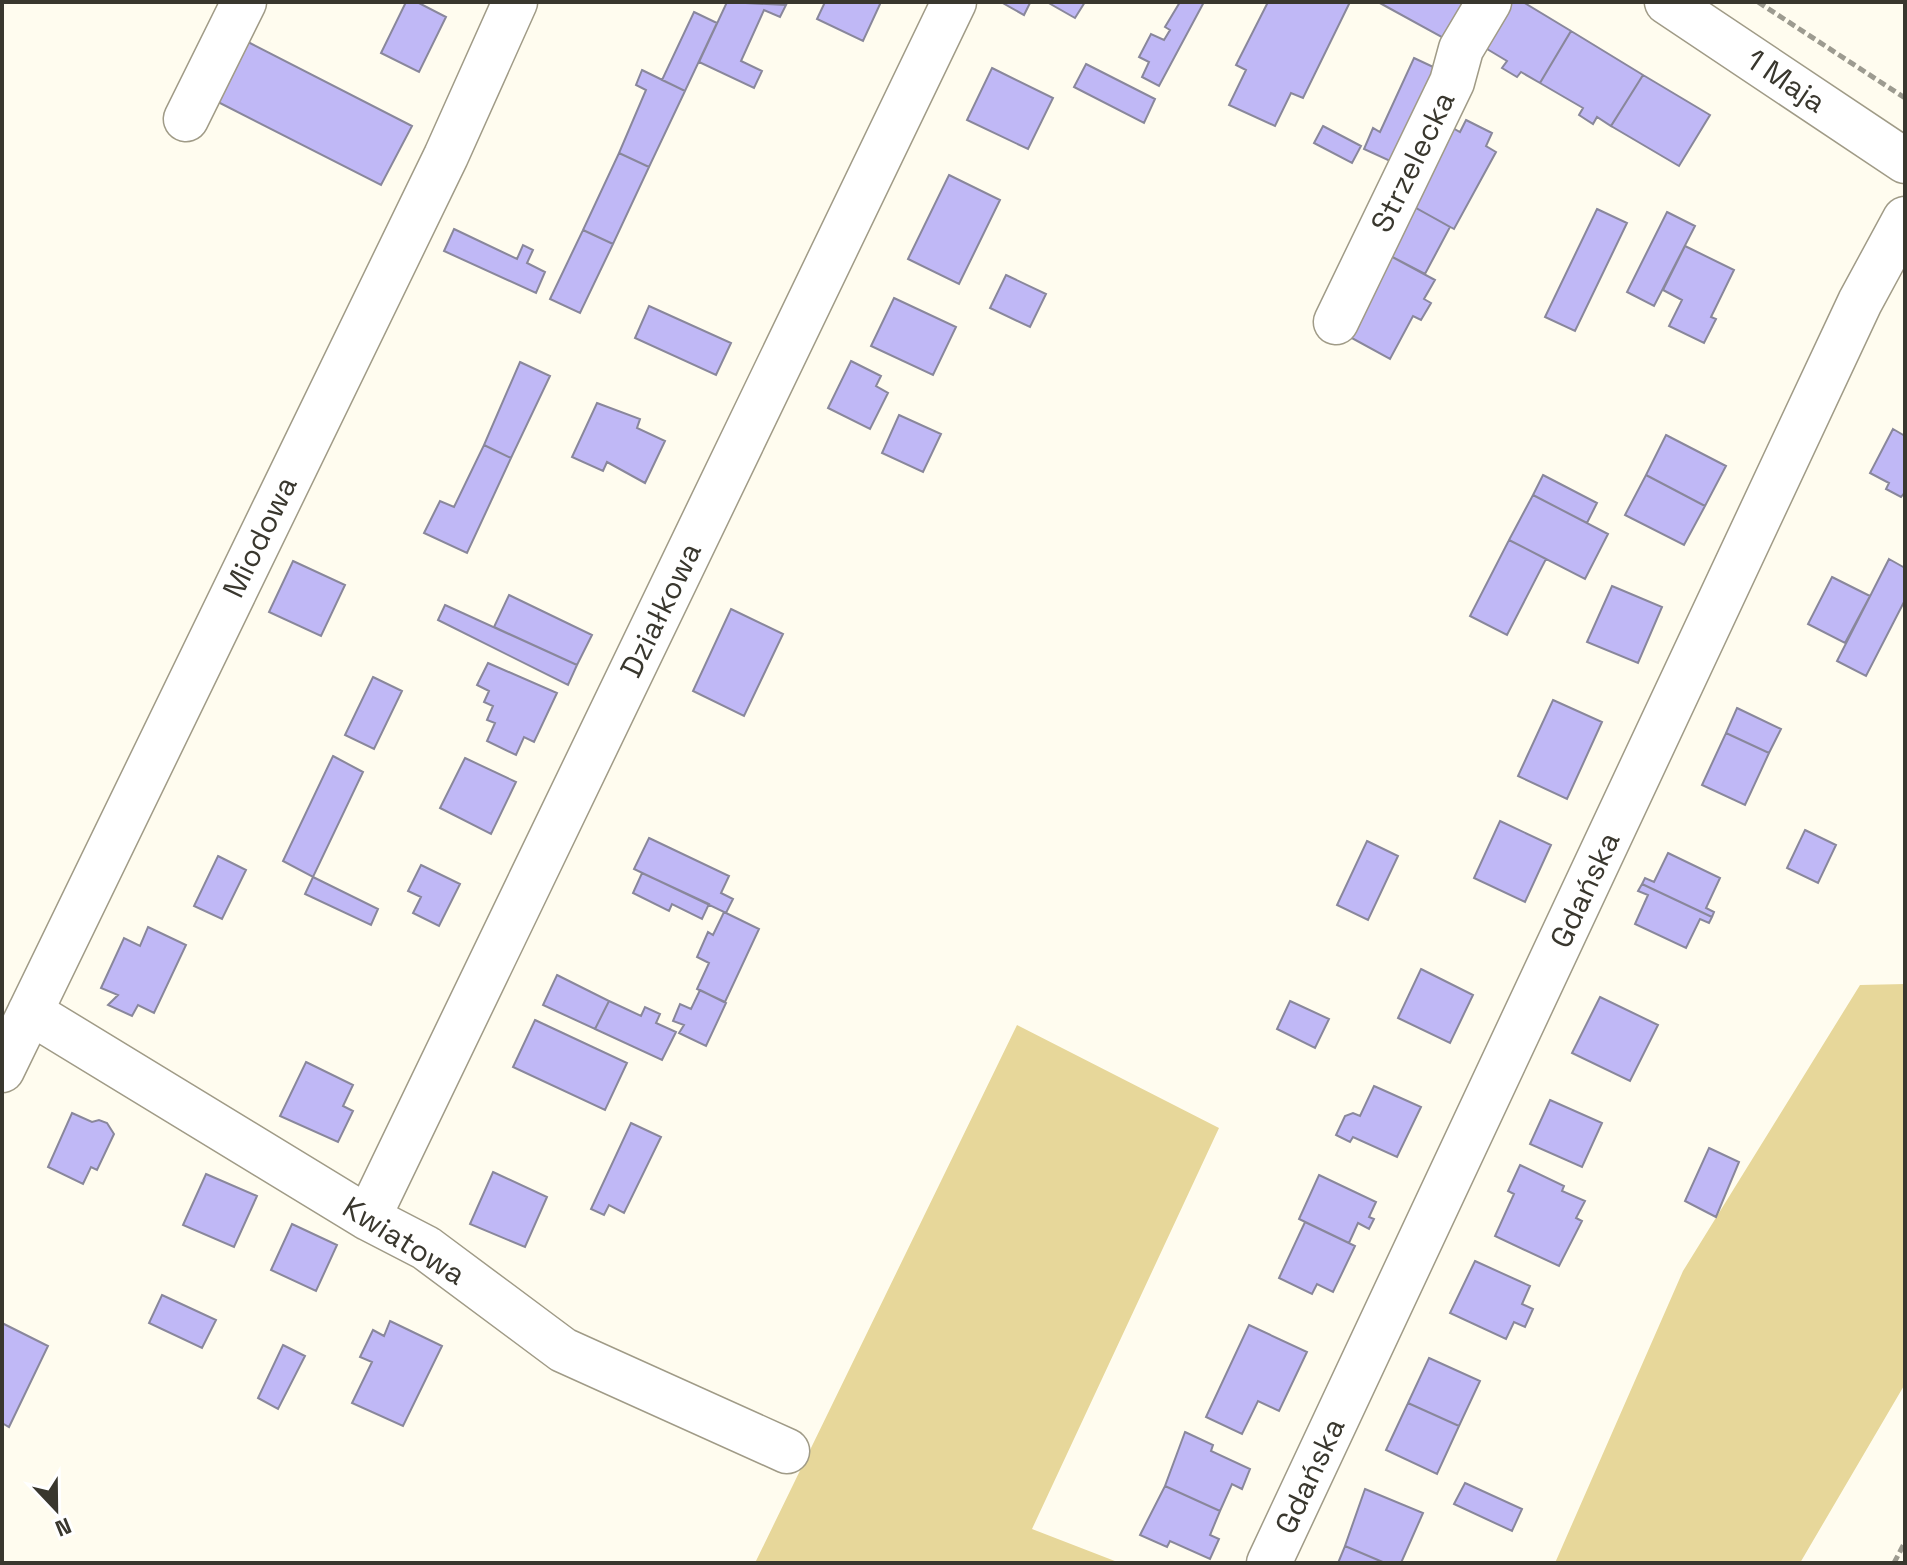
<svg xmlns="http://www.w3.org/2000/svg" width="1907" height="1565" font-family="'Space Grotesk',sans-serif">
<rect width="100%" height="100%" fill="#fffcef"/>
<path fill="#e7d79a" d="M1905,984V1384L1800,1563H1555L1683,1271L1860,985Z
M1017,1025L1219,1128L1032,1529L1120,1563H755Z"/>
<path fill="#c0b8f6" stroke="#89879b" stroke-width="2" d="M406,2H417L446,17L419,72L381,53Z
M727,2L786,5L780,17L764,10L741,61L762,71L754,88L699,62Z
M825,2H881L863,41L817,19Z
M1001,2H1029L1030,3L1024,15Z
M1047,2H1085L1075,18Z
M1180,2H1204L1159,86L1142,77L1149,62L1139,57L1151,34L1164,40L1170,30L1165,27Z
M1268,2H1350L1303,98L1291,93L1275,126L1229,105L1246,70L1236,65Z
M1378,2H1467L1447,40Z
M1509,2H1523L1571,31L1540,83L1521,72L1517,77L1502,68L1507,61L1482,46Z
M694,12L717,23L685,91L662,80Z
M1571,31L1643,75L1611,126L1597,117L1593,124L1579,115L1583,108L1540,83Z
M248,42L412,126L381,185L218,102Z
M1414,58L1444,72L1401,166L1364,149L1373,128L1380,132Z
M1086,64L1155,99L1144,123L1074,87Z
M992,68L1053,98L1028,149L967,120Z
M642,70L685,91L649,167L619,153L646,90L636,85Z
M1643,75L1710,115L1679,166L1611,126Z
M1466,120L1492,133L1486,146L1496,152L1454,229L1409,204L1451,127L1460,132Z
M1323,126L1361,146L1352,163L1314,143Z
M619,153L649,167L613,244L583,230Z
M949,175L1000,200L959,284L908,259Z
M1409,204L1450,227L1425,274L1383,252Z
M1597,209L1627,223L1575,331L1545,317Z
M1667,212L1695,226L1654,306L1627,292Z
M454,229L517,259L523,245L533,250L527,263L545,272L536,293L444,251Z
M583,230L613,244L580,313L550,299Z
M1685,246L1734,270L1711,317L1716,319L1704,343L1669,326L1682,300L1663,290Z
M1383,252L1435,280L1424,299L1431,303L1421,320L1413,316L1390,359L1339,331Z
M1006,275L1046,294L1030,327L990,308Z
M894,298L956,327L933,375L871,346Z
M649,306L731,343L716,375L635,338Z
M851,361L881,376L876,386L888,393L870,429L828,408Z
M520,362L550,376L511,458L484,445Z
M597,403L640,419L637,428L665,441L645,483L607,462L603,471L572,457Z
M899,415L941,434L923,472L882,453Z
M1893,429L1905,436V492L1901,497L1886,489L1889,483L1870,473Z
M1666,435L1726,466L1705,506L1646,475Z
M484,445L511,458L467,553L424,533L440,501L454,507Z
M1543,475L1597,503L1587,523L1533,495Z
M1646,475L1705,506L1684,545L1625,515Z
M1533,495L1608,534L1585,579L1509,540Z
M1509,540L1546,559L1507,635L1470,616Z
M1889,559L1905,568V600L1866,676L1837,661Z
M293,561L345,585L321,636L269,612Z
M1832,577L1870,596L1845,643L1808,624Z
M1612,586L1662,607L1638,663L1587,642Z
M509,595L592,635L577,665L494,627Z
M445,605L577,665L568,685L438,620Z
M731,609L783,634L744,716L693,691Z
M488,663L557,693L534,742L524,737L516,755L487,741L495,723L487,720L493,706L484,702L489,691L477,685Z
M373,677L402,691L374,749L345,735Z
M1553,700L1602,722L1567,799L1518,776Z
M1737,708L1781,729L1769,753L1726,733Z
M1726,733L1769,753L1745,805L1702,785Z
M333,756L363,772L313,877L283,861Z
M465,758L516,782L491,834L440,808Z
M1500,821L1551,845L1525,902L1474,878Z
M1805,830L1836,845L1818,883L1787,868Z
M649,838L729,876L721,893L733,899L726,913L634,869Z
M1367,841L1398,856L1368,920L1337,905Z
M1668,853L1720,878L1706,908L1714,912L1712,917L1642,884L1645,878L1654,882Z
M218,856L246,870L222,919L194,906Z
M421,865L460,884L439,926L413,913L421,897L408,891Z
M642,873L709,904L702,919L672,904L669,911L633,893Z
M313,877L378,909L371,925L305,894Z
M1642,884L1712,917L1709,923L1700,919L1686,948L1635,924L1648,895L1638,891Z
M724,912L759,929L725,1002L697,989L709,963L697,957L708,932L713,935Z
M148,927L186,945L154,1013L138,1005L132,1016L108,1005L118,995L101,988L124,938L140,946Z
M1421,969L1473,995L1450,1043L1398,1018Z
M557,975L609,1001L595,1029L543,1005Z
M700,990L726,1003L706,1046L679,1033L684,1025L673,1021L680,1004L691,1009Z
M1600,997L1658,1025L1630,1081L1572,1053Z
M609,1001L641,1016L645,1007L660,1014L656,1023L676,1032L662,1060L595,1029Z
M1290,1001L1329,1019L1315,1048L1277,1029Z
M535,1020L627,1063L605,1110L513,1067Z
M306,1062L353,1085L343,1106L353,1111L338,1142L280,1116Z
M1374,1086L1421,1107L1397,1157L1353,1137L1350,1142L1336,1135L1345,1116L1353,1113L1360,1116Z
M1550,1100L1602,1123L1582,1167L1530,1144Z
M72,1113L92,1122L99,1120L107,1123L114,1134L97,1170L91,1167L83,1184L48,1167Z
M631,1123L661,1137L624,1213L609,1205L604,1215L591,1209Z
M1709,1148L1739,1162L1716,1217L1685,1201Z
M1520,1165L1564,1186L1562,1191L1585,1201L1576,1218L1582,1221L1559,1266L1495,1236L1514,1194L1508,1191Z
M493,1172L547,1197L525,1247L470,1224Z
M206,1174L257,1196L234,1247L183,1225Z
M1319,1175L1376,1202L1369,1217L1374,1219L1369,1229L1358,1223L1349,1243L1299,1219Z
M1305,1222L1355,1246L1333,1292L1317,1284L1312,1294L1279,1278Z
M292,1224L337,1245L316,1291L271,1270Z
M1475,1261L1530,1286L1522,1304L1533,1309L1525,1327L1514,1322L1506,1339L1450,1313Z
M162,1295L216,1320L202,1348L149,1323Z
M390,1321L442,1346L403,1426L352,1403L372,1362L360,1357L373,1330L384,1336Z
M2,1323L48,1346L9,1427L2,1423Z
M1249,1325L1307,1352L1279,1411L1258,1401L1242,1434L1206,1417Z
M283,1345L305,1356L278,1409L258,1398Z
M1429,1358L1480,1381L1459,1426L1408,1403Z
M1408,1403L1459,1426L1437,1474L1386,1450Z
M1185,1432L1213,1445L1211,1451L1250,1469L1242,1489L1232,1484L1220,1511L1165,1486Z
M1465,1483L1522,1509L1512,1531L1454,1504Z
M1165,1486L1220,1511L1210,1535L1219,1539L1210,1559L1170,1541L1167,1547L1140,1535Z
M1365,1489L1423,1513L1401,1563H1385L1345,1546Z
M1345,1546L1385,1563H1338Z"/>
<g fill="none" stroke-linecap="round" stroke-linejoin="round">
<g stroke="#a09b87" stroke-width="47">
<path id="minor" d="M1667,2L1905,161
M186,119L244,2
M1336,322L1452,82L1461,49L1489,2
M30,1012L368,1218L426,1248L563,1350L787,1451
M2,1070L446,156L515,2
M368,1218L954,2
M1269,1563L1860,302L1905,219"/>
</g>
<path stroke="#9d9b90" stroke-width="5" stroke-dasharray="8 4" stroke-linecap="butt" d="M1758,2L1905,98
M1894,1563L1905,1542"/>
<use href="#minor" stroke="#fff" stroke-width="44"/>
</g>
<g text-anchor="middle" stroke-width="7" stroke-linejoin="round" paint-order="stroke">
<g font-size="30" fill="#39372e" stroke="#fff">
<text transform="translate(1786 81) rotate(34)" y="10">1 Maja</text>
<text transform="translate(1413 162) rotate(-64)" y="10">Strzelecka</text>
<text transform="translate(260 537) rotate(-64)" y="10">Miodowa</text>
<text transform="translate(661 610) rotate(-64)" y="10">Działkowa</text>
<text transform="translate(1585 890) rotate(-65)" y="10">Gdańska</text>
<text transform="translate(404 1241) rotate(32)" y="10">Kwiatowa</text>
<text transform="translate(1310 1476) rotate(-65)" y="10">Gdańska</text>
</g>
</g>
<rect width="1907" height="1565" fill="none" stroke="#39372e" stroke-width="8"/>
<g transform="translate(56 1509) rotate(158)" stroke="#ffffff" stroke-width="6" paint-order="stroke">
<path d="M0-6L14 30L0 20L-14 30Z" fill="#39372e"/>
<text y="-12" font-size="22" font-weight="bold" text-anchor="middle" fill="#39372e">N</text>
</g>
</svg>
